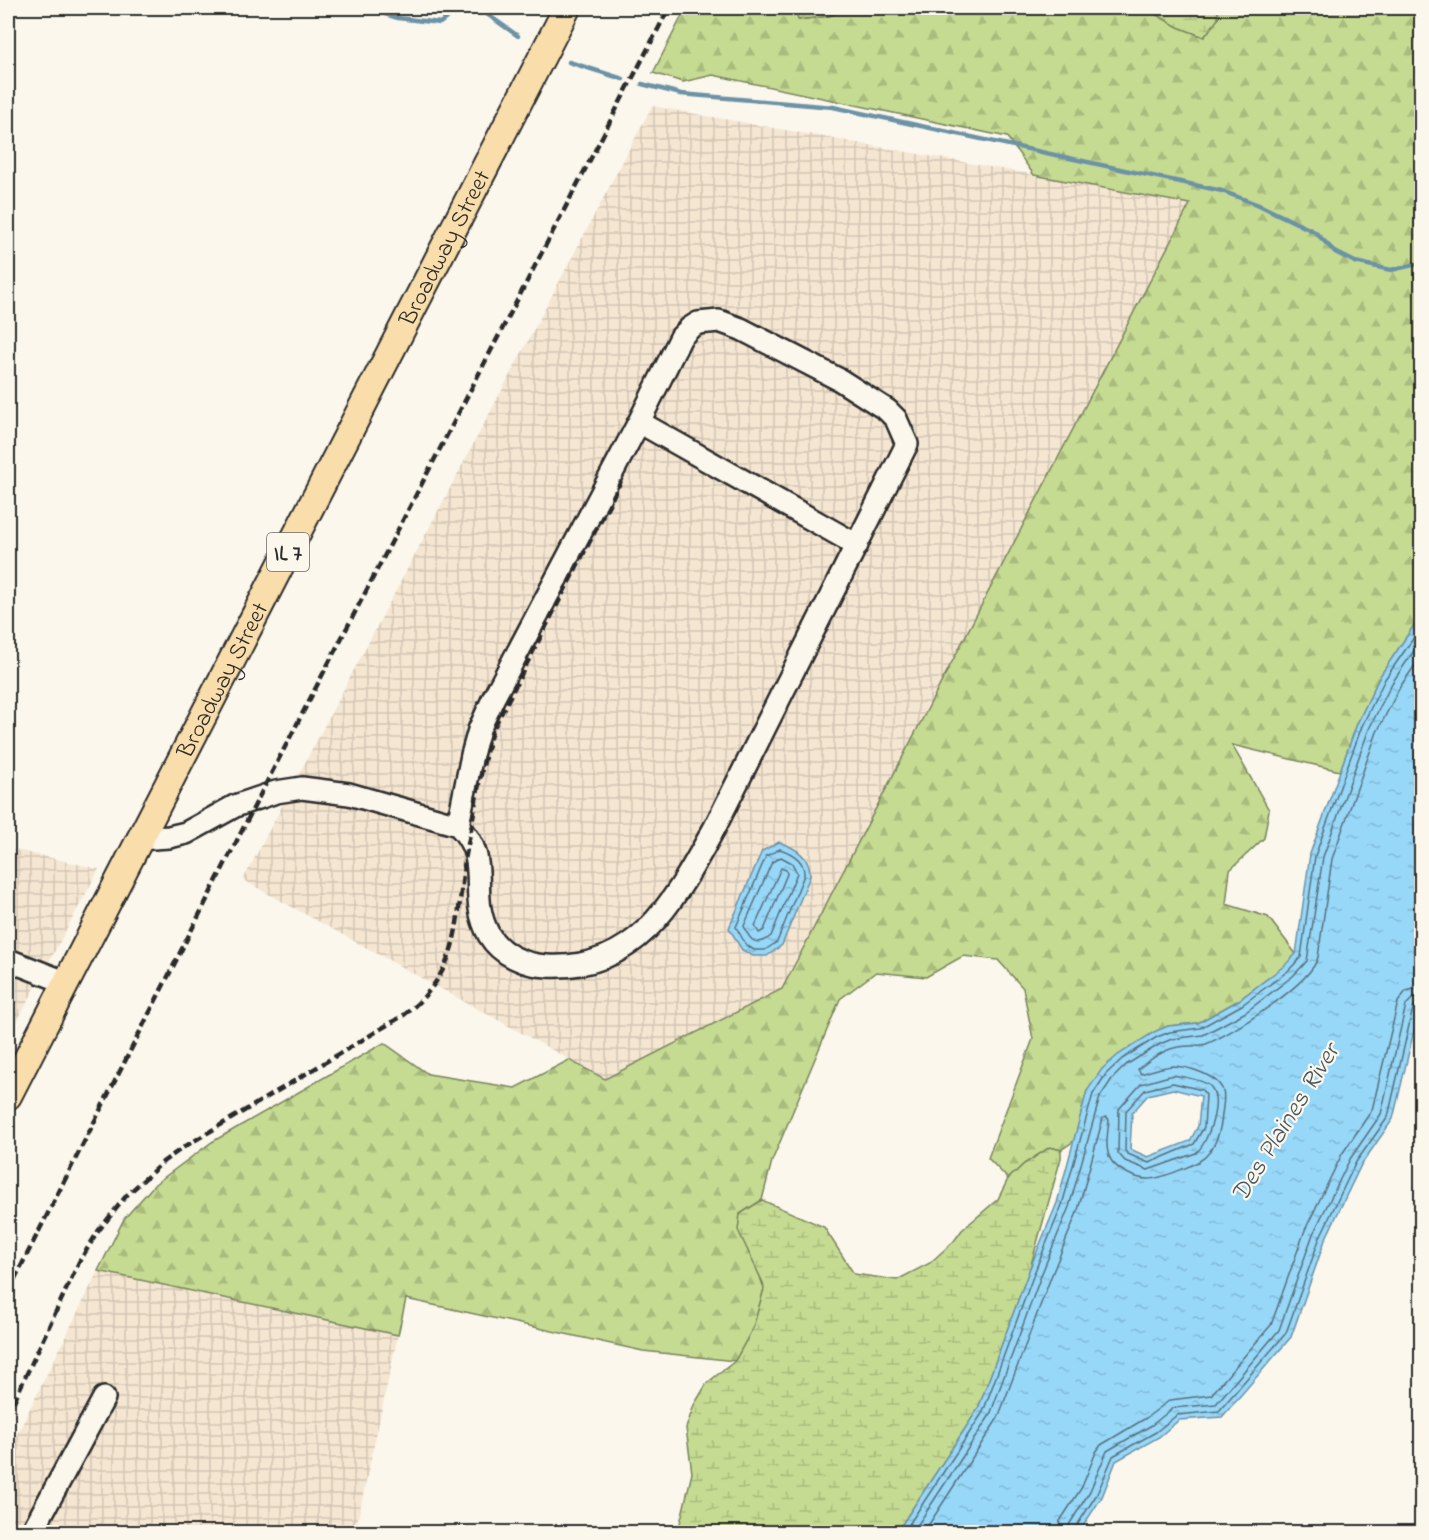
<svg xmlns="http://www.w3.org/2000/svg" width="1429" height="1540" font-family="'Indie Flower',sans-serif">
<defs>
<pattern id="industrial-grid" width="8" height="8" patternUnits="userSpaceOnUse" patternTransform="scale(1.5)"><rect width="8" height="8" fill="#f5e6d2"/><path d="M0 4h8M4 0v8" fill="none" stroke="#d2c5b4"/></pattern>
<pattern id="forest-firs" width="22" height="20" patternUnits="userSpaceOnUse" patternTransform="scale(1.5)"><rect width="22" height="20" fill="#c5db91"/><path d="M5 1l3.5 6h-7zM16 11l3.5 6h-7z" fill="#a9bc7d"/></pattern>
<pattern id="wetland-marsh" width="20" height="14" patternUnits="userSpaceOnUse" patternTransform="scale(1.5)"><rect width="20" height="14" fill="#c5db91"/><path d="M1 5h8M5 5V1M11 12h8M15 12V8" fill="none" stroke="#a9bc7d"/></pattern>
<pattern id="water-ripples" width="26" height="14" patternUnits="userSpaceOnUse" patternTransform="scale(1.5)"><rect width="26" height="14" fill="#97d7f8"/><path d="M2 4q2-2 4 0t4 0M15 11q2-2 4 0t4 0" fill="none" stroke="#82b9d5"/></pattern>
</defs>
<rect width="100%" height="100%" fill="#fbf7ec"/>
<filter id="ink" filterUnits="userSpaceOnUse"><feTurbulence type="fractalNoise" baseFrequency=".0167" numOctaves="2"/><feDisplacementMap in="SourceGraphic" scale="12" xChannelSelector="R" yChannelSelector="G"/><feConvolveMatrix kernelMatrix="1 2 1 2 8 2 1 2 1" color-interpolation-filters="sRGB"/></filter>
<g filter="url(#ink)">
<path fill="url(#industrial-grid)" d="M652,106L1190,203L782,989L605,1079L243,880Z
M8,848L99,869L8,1038Z
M98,1271L398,1335L355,1532H8V1453Z"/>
<path fill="url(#forest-firs)" stroke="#78835e" stroke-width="1.5" d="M686,8H795L799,20L829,16L850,8H1144L1218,19V8H1421V615L1380,676L1357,724L1340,771L1232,745L1269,810L1264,838L1230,870L1226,904L1268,917L1296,954L1285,966L1239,1000L1198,1023L1168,1026L1087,1091L1074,1141L1061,1150L1050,1147L1024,1164L1008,1179L988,1158L1033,1039L1023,988L998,960L963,956L926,977L876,972L840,999L772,1161L762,1200L740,1214L764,1289L753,1328L735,1361L643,1351L406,1299L398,1335L98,1271L124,1219L155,1184L212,1142L384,1043L428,1074L515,1088L569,1060L605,1079L782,989L1190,204L1034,175L1007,137L713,75L683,82L653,73Z"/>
<path fill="url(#wetland-marsh)" stroke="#78835e" stroke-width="1.5" d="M795,8H850L829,16L798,20Z
M1144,8H1218V19L1204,37L1178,27Z
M1050,1147L1061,1150V1158L1030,1268L978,1409L897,1532H678L692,1473L686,1428L694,1405L707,1383L735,1361L753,1328L764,1289L763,1283L738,1230L740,1214L762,1200L824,1227L854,1274L897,1280L930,1263L954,1241L962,1230L998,1199L1008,1179L1024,1164Z"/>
<path fill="url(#water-ripples)" stroke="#6c92a6" stroke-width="1.5" fill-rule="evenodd" d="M1421,615L1422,997L1393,1119L1361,1165L1325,1240L1291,1337L1222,1417L1179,1420L1159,1437L1116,1461L1102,1497L1079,1532H897L978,1409L1030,1268L1057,1203L1087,1091L1102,1069L1118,1055L1154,1032L1168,1026L1198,1023L1239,1000L1284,966L1296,954L1310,854L1357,724L1380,676ZM1173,1089L1201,1096L1198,1126L1190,1141L1148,1157L1130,1149L1132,1113L1148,1095Z
M779,842C796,848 811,857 810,876L782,945L767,956H753L742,950L729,928L762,851Z"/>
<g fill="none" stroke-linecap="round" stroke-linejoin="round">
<path stroke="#56707d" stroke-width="1.5" d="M780,849C792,853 805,860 804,875L777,942L765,950H754L746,945L736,927L766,856Z
M781,857L792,863L797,873L771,936C757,947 750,942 744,926L772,862Z
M781,868L786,870L787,874L764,930L759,933L755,926Z
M1173,1075C1183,1077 1202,1079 1210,1086C1223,1099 1209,1142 1196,1153L1148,1170L1125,1161L1118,1153L1119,1109L1141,1084Z
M1173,1083L1202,1090L1206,1095L1204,1127L1194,1144L1149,1163L1128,1154L1125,1151L1126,1111L1145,1090Z
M904,1532L983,1412L1035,1271L1062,1205L1093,1094L1106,1074L1122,1059L1157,1037L1170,1032L1200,1028L1242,1005L1288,971L1301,957L1315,856L1362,726L1385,679L1422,626
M913,1532L990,1415L1042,1273L1069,1207L1100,1097L1112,1079L1126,1065L1160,1044L1172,1039L1203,1035L1246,1012L1293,976L1307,961L1323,857L1369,729L1392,683L1422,639
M924,1532L998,1418L1051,1277L1078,1210L1103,1118L1107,1117L1109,1120C1108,1132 1104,1149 1111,1160C1117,1170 1136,1179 1147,1179C1158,1180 1199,1164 1206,1156C1217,1144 1221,1129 1222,1114C1223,1106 1225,1098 1223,1091C1218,1075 1187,1066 1172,1066C1162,1067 1150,1071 1141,1074L1138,1069C1148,1061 1161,1051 1174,1048C1184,1045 1196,1047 1206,1044C1232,1034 1312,983 1318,957L1332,859L1377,732L1400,687L1422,655
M1058,1532L1060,1521L1082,1487L1096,1452L1101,1445L1146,1418L1170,1400L1211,1395L1271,1325L1305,1230L1342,1154L1372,1110L1398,1002L1406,991L1422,987
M1067,1532L1069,1525L1090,1491L1107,1451L1152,1425L1173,1408L1216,1404L1279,1330L1313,1234L1350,1159L1381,1114L1406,1005L1413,998L1422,996
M1075,1532L1076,1527L1097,1494L1113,1456L1156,1432L1177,1415L1219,1411L1286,1333L1320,1237L1356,1162L1388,1117L1413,1008L1416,1004L1422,1003"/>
<path stroke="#6c92a6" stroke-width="4.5" d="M366,8L398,18L440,23L460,8L481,10L518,36
M569,62L623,79
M642,84L681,94L833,107L1222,191L1259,205L1315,232L1335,252L1355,262L1391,270L1422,263"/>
<g stroke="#2b2b2b" stroke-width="26">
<path id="minor" d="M639,422L857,545
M138,839L169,837L186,833L235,806L276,792L302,788L349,794L458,825L472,755L479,730L494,697L639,422L681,337L690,328L698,323L719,321L741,329L840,380L887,410L896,419L907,444L715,827C676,897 640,971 547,966C525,965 501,955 489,935C466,893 494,862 458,825
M8,960L65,982
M32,1532L104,1398"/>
</g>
<g stroke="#2b2b2b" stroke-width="30">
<g id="major">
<path id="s1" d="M8,1096L567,8"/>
</g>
</g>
<use href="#minor" stroke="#fbf7ec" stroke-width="21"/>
<use href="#major" stroke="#f9deab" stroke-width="26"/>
<path stroke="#2b2b2b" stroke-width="4.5" stroke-dasharray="9 4.5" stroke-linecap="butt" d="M8,1292L259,797L669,8
M8,1414L79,1262L99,1230L127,1195L164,1161L184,1147L404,1015C456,974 456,934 463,874C465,857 469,840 472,824C477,792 483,761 492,731L621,481"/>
</g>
</g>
<g text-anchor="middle" stroke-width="4.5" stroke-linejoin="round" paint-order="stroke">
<rect fill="#fbf7ec" stroke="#696865" stroke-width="1.5" x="267" y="533" width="42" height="38" rx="4.5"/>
<g font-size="22" font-weight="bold" fill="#2b2b2b">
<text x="288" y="560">IL 7</text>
</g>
<g font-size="24" fill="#2b2b2b" stroke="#fbf7ec">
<text dy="8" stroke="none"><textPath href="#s1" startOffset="954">Broadway Street</textPath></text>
<text dy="8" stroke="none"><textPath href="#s1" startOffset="468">Broadway Street</textPath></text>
</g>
<g font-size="26" font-style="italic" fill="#46565e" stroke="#fbf7ec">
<text transform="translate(1284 1122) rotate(-58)" y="9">Des Plaines River</text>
</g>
</g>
<rect width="1429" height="1540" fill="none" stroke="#fbf7ec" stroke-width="30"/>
<rect x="15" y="15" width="1399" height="1510" fill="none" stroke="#2b2b2b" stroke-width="2" filter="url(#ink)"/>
</svg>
